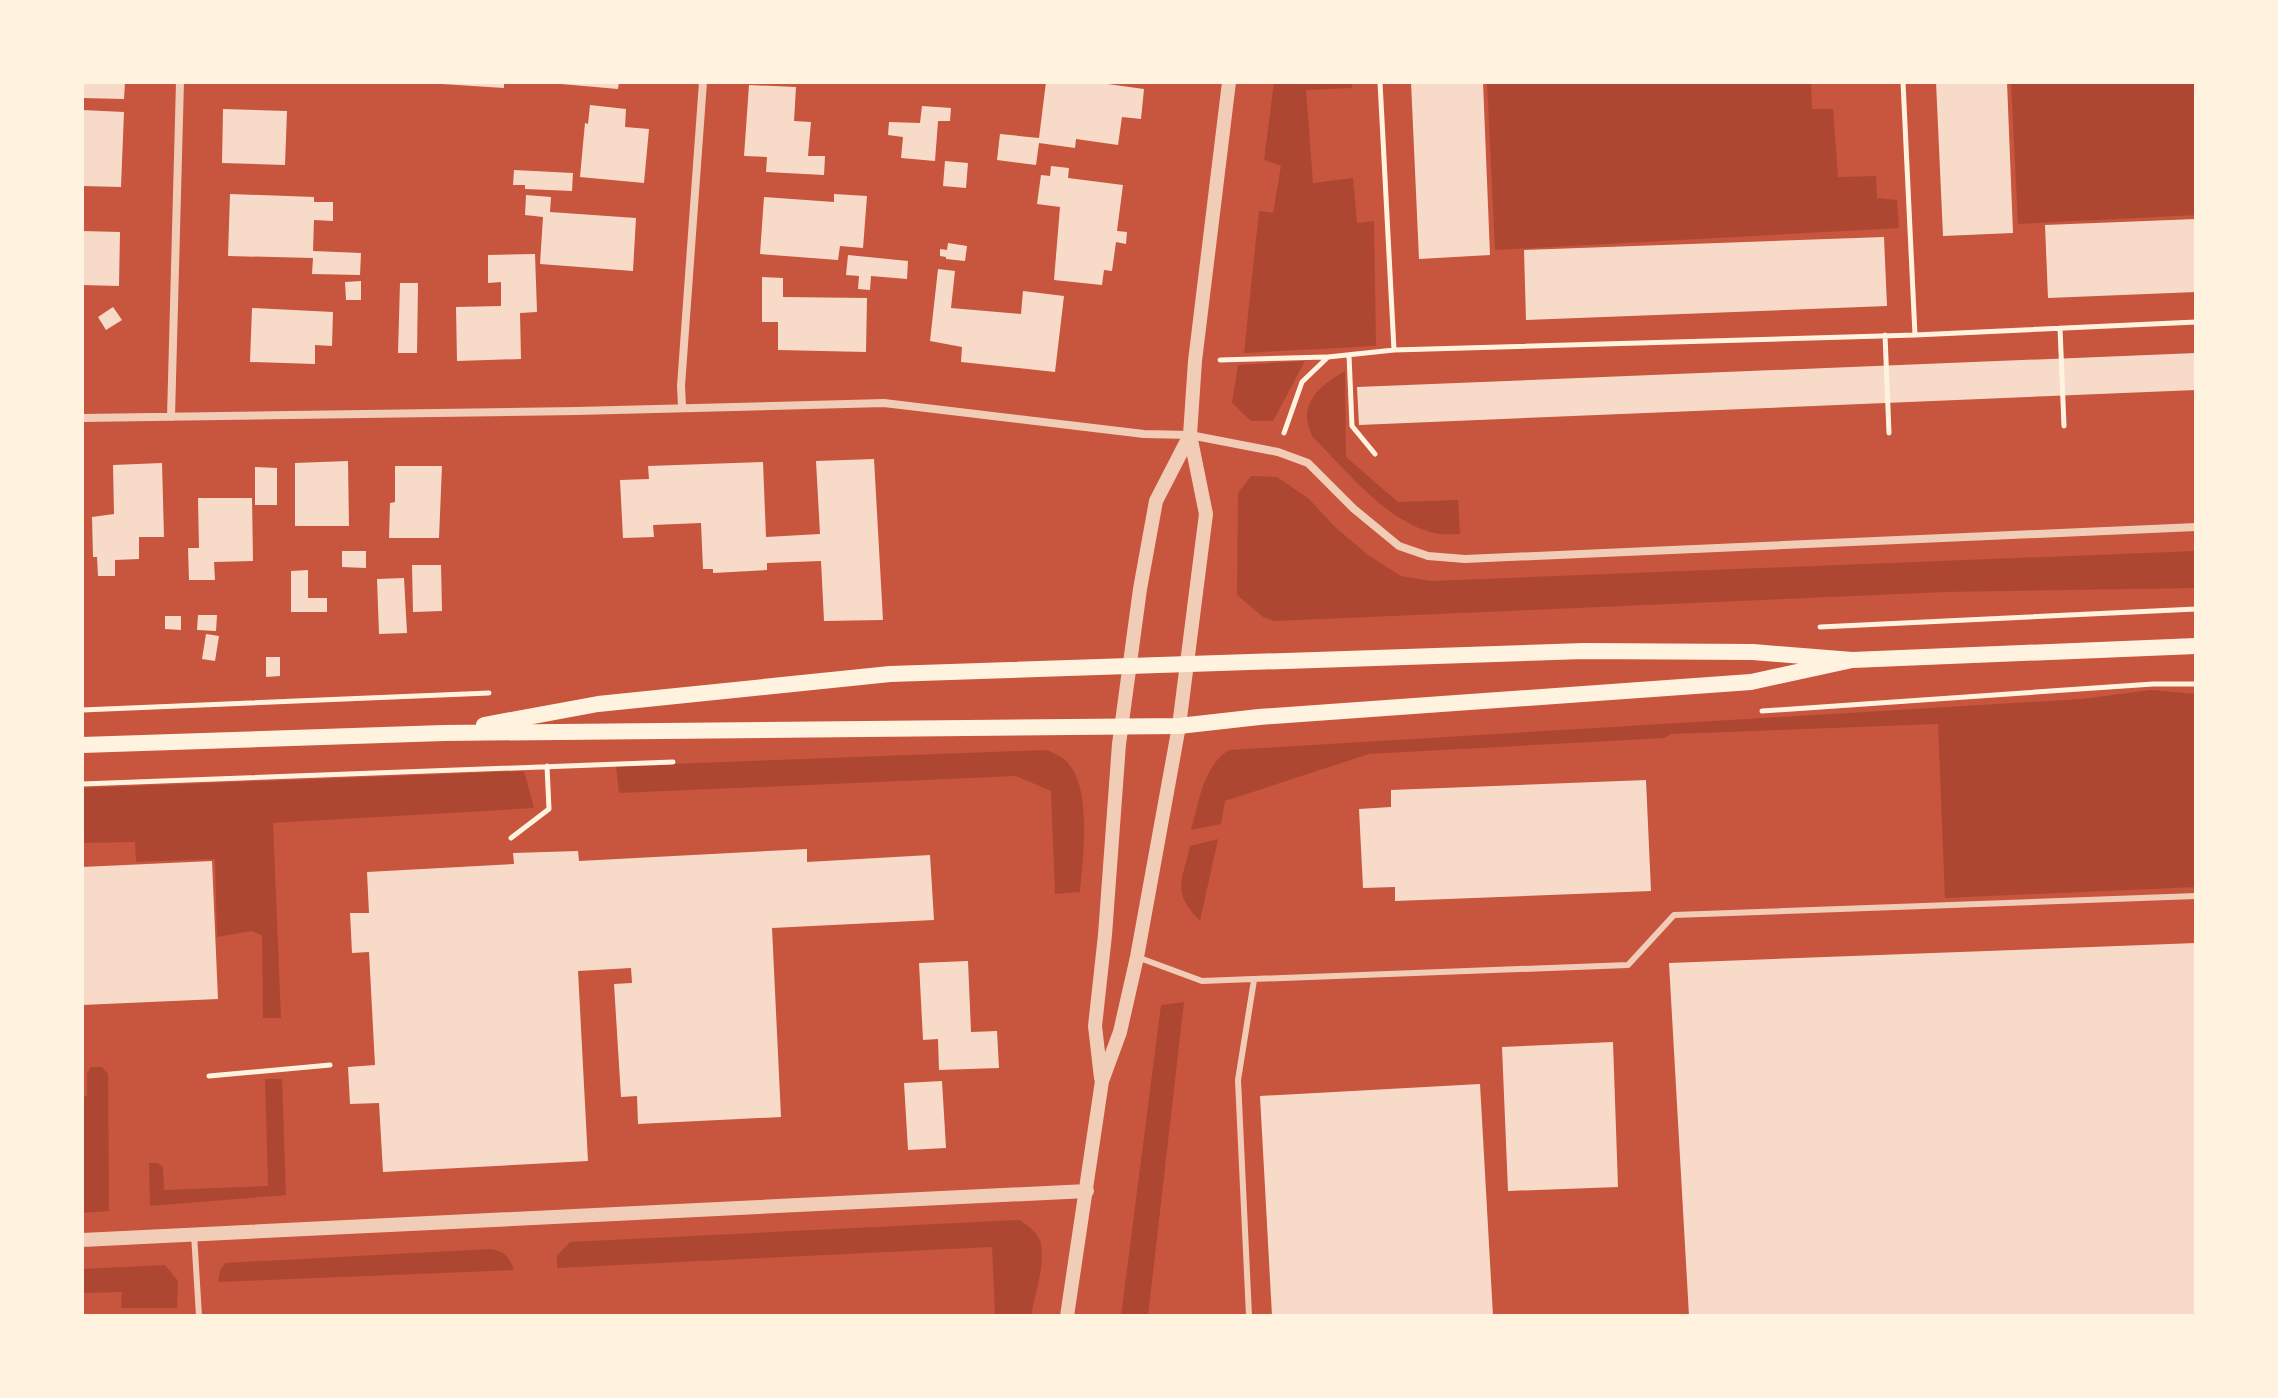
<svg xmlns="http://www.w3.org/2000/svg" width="2278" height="1398" font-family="Helvetica,sans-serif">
<rect width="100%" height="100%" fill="#c8553d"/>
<path fill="#ae4732" d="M1274,82H1352V88L1306,90L1313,183L1353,178L1357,223L1374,221L1376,346L1244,353L1259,211L1273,213L1281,166L1264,160Z
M1487,82H1811L1812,109H1833L1838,177L1876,176L1877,198L1897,200L1899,228L1495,250Z
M2011,82H2196V215L2018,224Z
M1305,361L1273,421H1251L1232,403L1238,365Z
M1345,371L1346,457L1398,502L1458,500L1460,534C1452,534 1442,535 1434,533C1385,521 1347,471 1312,436C1297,404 1319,386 1345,371Z
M1251,476L1277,477L1308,498L1335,527L1368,555L1401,576L1431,581L2196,551V588L1945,592L1275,621L1263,617L1237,595L1238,493Z
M2151,690L2196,694V887L1945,898L1938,724L1671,734L1664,738L1369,754L1225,801L1221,824L1191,830C1199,802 1203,766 1229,750L2082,699Z
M1047,750C1055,754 1063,757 1068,763C1092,789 1083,859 1080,892L1055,894L1051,791L1016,776L619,793L616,766Z
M524,771L534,808L273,823L281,1018H263L262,935L251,931L217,937L215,859L136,862L135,842L82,843V788Z
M1218,839L1200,921C1171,891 1182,883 1190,846Z
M1184,1002L1148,1316H1121L1161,1005Z
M91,1067H102L108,1074L109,1211L82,1213V1096H87V1073Z
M265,1079H282L286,1195L150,1206L149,1163H158L163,1167L164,1190L268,1186Z
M1020,1220C1028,1226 1039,1233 1041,1244C1045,1266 1035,1294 1031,1316H995L992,1247L557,1268V1256L570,1242Z
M490,1249C505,1251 509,1257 514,1270L218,1282L220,1271L225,1263Z
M165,1265L178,1281L177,1308H121L122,1292L82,1293V1269Z"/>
<path fill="#f7dbc8" d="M82,82H125L124,99L82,98Z
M442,82H504V88L442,84Z
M561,82H619L618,89L561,84Z
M1046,82H1093L1144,89L1141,119L1122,117L1118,145L1076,139L1075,148L1039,143L1036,165L997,160L1000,134L1039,138Z
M1411,82H1483L1490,255L1419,259Z
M1936,82H2007L2013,233L1943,236Z
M749,85L796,87L794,121L811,122L808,156H825L824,175L766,172L767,157L744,156Z
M590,105L626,109L625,127L649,129L644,183L580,177L585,123L588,124Z
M922,106L951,108L950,121H938L935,161L901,158L903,137L888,135L889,122L920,123Z
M223,109L287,111L285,165L222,163Z
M82,110L124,112L121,187L82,186Z
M945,161L968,163L966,188L943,186Z
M1051,166L1069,168L1068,178L1123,185L1117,231L1127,232L1126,244L1116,242L1112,271L1104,270L1102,285L1054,280L1060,207L1037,204L1041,175L1050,176Z
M514,170L573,173L572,191L525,189V185H513Z
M230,194L314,197V202H333V221L314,220L313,251L361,253L360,275L312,274L313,258L228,256Z
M834,194L867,196L863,248L840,246L838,260L760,254L764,197L834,202Z
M526,195L551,197L550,212L636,218L633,271L540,264L543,217L525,215Z
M2196,219V292L2048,298L2045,225Z
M82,231L120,232L119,286L82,285Z
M1884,237L1887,306L1526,320L1524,250Z
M948,243L967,246L965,261L946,259V257L940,256V249L947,250Z
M535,254L537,312L520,313L521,359L457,361L456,307L501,306V282L488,283V255Z
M848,255L908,261L907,279L871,276L870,290L858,289L859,276L846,275Z
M938,269L955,271L951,308L1021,314L1023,291L1064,296L1055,372L961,362L962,347L930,341Z
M762,277L783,278V297L867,298L866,352L778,350V322H762Z
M361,281V300H346L345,282Z
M400,283H418L417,353H398Z
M113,307L122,320L106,330L98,317Z
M252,308L333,312L332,346L315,345V364L250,362Z
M2196,353V390L1359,425L1357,387Z
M874,459L883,620L824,621L821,561L767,563V570L713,573V569H703L701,523L653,525L654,537L623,538L620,480L649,479L648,466L763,462L766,537L820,534L816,461Z
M348,461L349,526H295V463Z
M162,463L164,537H139V559L115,560V576H98L97,557H93L92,517L114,514L113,465Z
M395,466H442L439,538H389L390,503L395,502Z
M255,467L277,468V505H255Z
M198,498H252L253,561L214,562L215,580H189L188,548H199Z
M342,551H366V568L342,567Z
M412,565H441L442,611L413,612Z
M308,570V598H327V612H291V571Z
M404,578L407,633L379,634L377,579Z
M198,615H217L216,631L197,630Z
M165,616H181V630L165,629Z
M206,634L219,636L215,661L202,659Z
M266,657H280V676L266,677Z
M1646,780L1651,891L1395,901V887L1363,888L1359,809L1391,807V790Z
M807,849V862L930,855L934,920L772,928L781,1117L638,1124L637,1096L621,1097L614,984L632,983L631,968L578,971L588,1161L383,1172L379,1103L350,1104L348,1067L375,1065L369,952L352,953L350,913H369L367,872L514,864L513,853L578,851L579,861Z
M212,861L218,999L82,1005V867Z
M2196,943V1316H1689L1669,963Z
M968,961L971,1032L997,1031L999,1068L939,1070L938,1039L923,1040L919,963Z
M1613,1042L1618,1187L1508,1191L1502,1047Z
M942,1081L946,1148L908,1150L904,1083Z
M1480,1084L1493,1316H1272L1260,1096Z"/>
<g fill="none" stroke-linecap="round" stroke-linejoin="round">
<path stroke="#fff3e0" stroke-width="5" d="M1380,82L1394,350
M1903,82L1915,335
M2060,328L2064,426
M1885,335L1889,433
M1349,355L1352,426L1375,454
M1220,360L1326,357
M1284,433L1302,382L1328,357L1394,350L1915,335L2196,322
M1820,627L2196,609
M82,710L489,693
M1762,711L2153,684H2196
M82,784L673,762
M511,838L549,809L547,766
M209,1076L330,1065"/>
<path stroke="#f1ccb7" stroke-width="6" d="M1137,957L1202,981L1628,965L1674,915L2196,896
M194,1234L199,1316
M1249,1316L1238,1080L1254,980"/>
<path stroke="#f1ccb7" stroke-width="8" d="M682,406L681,386L703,82
M171,417L180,82
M82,418L577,411L884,403L1144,434L1190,435L1278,452L1308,463L1354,509L1399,546L1428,556L1465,559L2196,527"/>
<path stroke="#f1ccb7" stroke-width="14" d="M1101,1078L1095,1026L1105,935L1119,744L1140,589L1156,501L1190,435
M82,1240L1087,1191
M1067,1316L1102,1081L1120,1032L1137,957L1179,726L1206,514L1190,435L1195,361L1229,82"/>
<path stroke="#fff3e0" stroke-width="16" d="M484,725L598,704L890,674L1584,651L1753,652L1852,660L2196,646
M82,745L444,733L1179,726L1259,717L1751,682L1852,660"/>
</g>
<rect width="2278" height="1398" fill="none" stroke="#fff3e0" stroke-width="168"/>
</svg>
